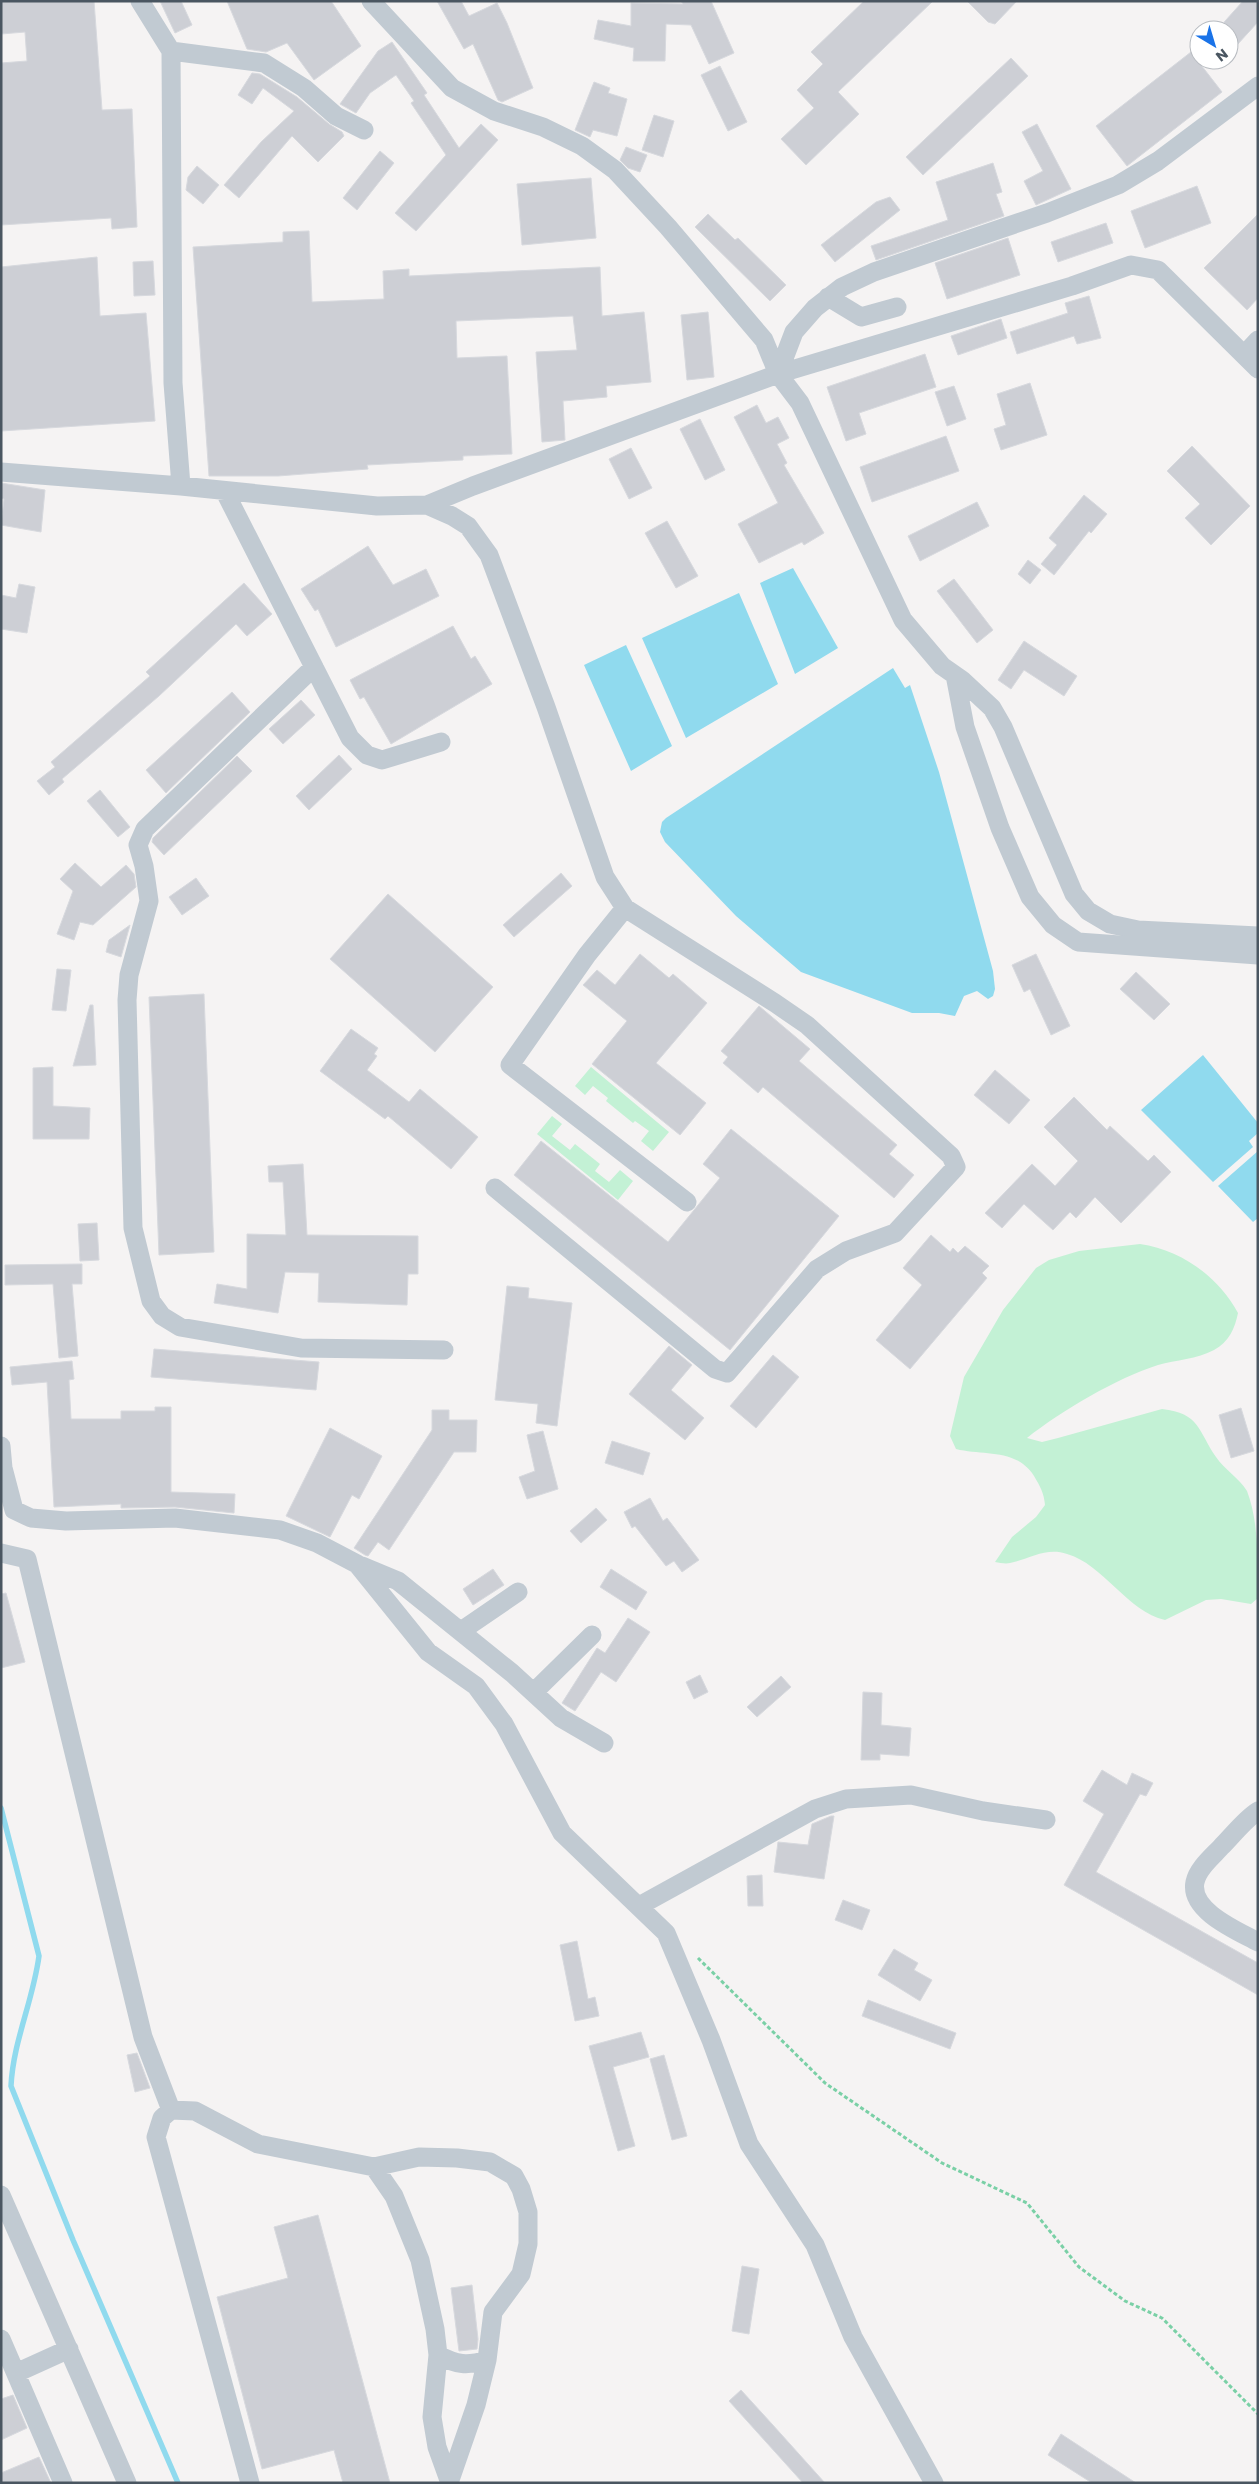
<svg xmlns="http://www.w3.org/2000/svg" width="1259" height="2484" font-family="Poppins,sans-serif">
<rect width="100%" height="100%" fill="#f5f3f3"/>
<path fill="#c3f1d5" d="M591,1067L669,1132L653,1151L641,1141L649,1131L635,1121L633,1123L606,1101L608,1098L593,1086L585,1095L575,1086Z
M552,1116L562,1124L552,1136L570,1150L575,1144L600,1164L595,1171L609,1182L620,1170L633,1181L618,1200L537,1134Z
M1140,1244C1181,1250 1218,1276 1238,1313C1235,1328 1229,1342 1214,1350C1197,1359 1176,1360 1158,1365C1117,1378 1061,1411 1027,1438L1042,1442L1058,1438L1162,1409C1200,1413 1198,1431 1216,1457C1225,1470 1239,1478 1247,1491C1259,1522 1258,1564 1258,1598L1251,1604L1221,1599L1206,1600L1165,1620C1128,1612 1103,1564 1067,1554C1046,1547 1030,1559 1010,1563C1006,1564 1000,1563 995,1562L1012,1537L1036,1517L1045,1505C1044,1493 1040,1486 1034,1476C1016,1448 984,1456 956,1449L950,1436L964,1377L1003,1310L1036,1268L1049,1260L1079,1251Z"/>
<path fill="#90daee" d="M793,568L838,648L795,674L760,583Z
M739,593L778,684L686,738L642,638Z
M626,645L672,746L631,771L584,665Z
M893,668L905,688L910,685L939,772L993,971L995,989L993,996L988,999L977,991L964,996L955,1016L939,1013H912L801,972L736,916L665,842L660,832L662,822L666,818Z
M1203,1055L1258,1123V1133L1249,1141L1253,1147L1213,1182L1141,1110Z
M1258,1151V1218L1253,1222L1218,1186Z"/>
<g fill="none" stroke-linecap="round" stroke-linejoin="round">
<path stroke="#90daee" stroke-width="5.5" d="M1,1808L39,1956C33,2001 13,2042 11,2086L73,2240L178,2483"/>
</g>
<path fill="#cdcfd5" stroke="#d7d9de" d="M1,1H94L102,110L132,109L137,227L112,229L111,218L1,225V63L27,61L25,32L1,34Z
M160,1H181L192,25L175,33Z
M227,1H331L361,46L314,80L287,43L266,52L247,49Z
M437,1H461L469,16L497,3L507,23L533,88L502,102L498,100L473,44L464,49Z
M681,1H711L734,53L709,64L691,25L666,24L665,61H633L634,48L594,39L598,20L631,26V3L683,4Z
M864,1H933L838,92L859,114L806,165L781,139L814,108L797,90L823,64L811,52Z
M967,1H1017L995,24L988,22Z
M1243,1H1258V22L1237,45L1229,38V30H1217Z
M392,42L427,93L424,95L459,148L481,124L498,140L416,231L395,213L446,155L411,103L414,101L396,75L370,93L356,113L340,104L378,51Z
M1191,52L1222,92L1127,166L1096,126Z
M1011,58L1028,76L923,175L906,157Z
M720,66L747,122L728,131L701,75Z
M252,73L260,74L297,97L329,124L342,132L344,136L318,162L292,136L239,198L224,185L261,142L294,111L263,88L252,104L238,95Z
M594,82L610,88L608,93L627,99L617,136L593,130L590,137L575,130Z
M654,115L674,121L663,157L642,150Z
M1037,124L1071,189L1036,205L1024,181L1043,171L1022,132Z
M626,147L647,155L640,172L628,168L620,160Z
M380,151L394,163L357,210L343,198Z
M993,163L1002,192L996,194L1004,216L876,260L871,246L948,220L936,182Z
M197,166L219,185L203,204L186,190L188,177Z
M591,178L596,238L522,245L517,184Z
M1197,186L1211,223L1145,248L1131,211Z
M890,197L900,210L835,262L821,245L876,202Z
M708,214L735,240L738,238L786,285L770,301L695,227Z
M1258,214V298L1247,310L1204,268Z
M1106,223L1113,243L1058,262L1051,242Z
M309,231L312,302L384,299L383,271L409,269V276L600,267L602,316L644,312L651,382L606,386L607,397L563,401L565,440L542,442L536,352L577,350L573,316L456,321L457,358L507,356L512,454L463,456V460L367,465L368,469L278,476H209L193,247L283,242V232Z
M1008,238L1020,275L947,299L935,263Z
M97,257L100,316L146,313L155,421L1,431V267Z
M153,261L155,295L134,296L133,262Z
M1089,296L1101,338L1077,344L1074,336L1017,354L1010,332L1068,313L1065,303Z
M708,312L714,377L687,380L681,315Z
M1001,319L1007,338L958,355L951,336Z
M925,354L936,387L859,413L866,434L846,441L827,387Z
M1030,383L1047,435L1001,450L994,429L1006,425L997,394Z
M954,386L966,419L947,426L935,392Z
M757,405L766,423L778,417L789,438L777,444L787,463L784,465L824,533L804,545L802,542L759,563L738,524L778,503L734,417Z
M700,419L725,470L705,480L680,429Z
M946,436L959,471L872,502L860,467Z
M1192,446L1250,506L1211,545L1185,518L1200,504L1167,471Z
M631,448L652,488L629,499L609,459Z
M1,483L45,490L41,532L1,525L4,499L1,498Z
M1084,495L1107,514L1091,533L1089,531L1054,575L1041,564L1057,545L1049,538Z
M977,502L989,526L920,561L908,536Z
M667,521L698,576L676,588L645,533Z
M368,546L393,585L426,569L439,596L336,647L318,609L315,611L301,589Z
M1028,560L1041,570L1030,584L1018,574Z
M954,579L993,630L977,643L937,591Z
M244,583L272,614L247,636L236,624L159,696L62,779L64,782L49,795L37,781L55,767L51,762L150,676L146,672Z
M19,584L35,587L27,633L1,629V595L16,598Z
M453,626L471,659L475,656L492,684L391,744L364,697L360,699L350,680Z
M1024,641L1077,676L1064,696L1024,670L1011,689L998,680Z
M232,692L250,712L166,793L146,770Z
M301,700L315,715L283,744L269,729Z
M339,755L352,769L309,810L296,796Z
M237,756L252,771L164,855L152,842L153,838Z
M100,790L130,827L118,837L87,801Z
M75,863L101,887L126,865L134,874L136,887L93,925L80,922L74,940L57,934L73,891L60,879Z
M561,873L572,886L514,937L503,925Z
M196,878L209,896L182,915L169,897Z
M388,894L493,987L435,1052L330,959Z
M130,925L121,957L106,952L109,940Z
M640,954L669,978L673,974L707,1003L656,1063L706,1103L680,1135L592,1064L627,1021L583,985L597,970L615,985Z
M1036,954L1070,1026L1051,1035L1030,989L1024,992L1012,965Z
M57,969L71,970L66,1011L52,1010Z
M1136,972L1170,1004L1154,1020L1120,989Z
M204,994L214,1252L159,1255L149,997Z
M90,1005H93L96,1065L73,1066Z
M759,1006L810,1049L799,1061L897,1145L889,1154L914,1175L894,1198L763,1087L758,1093L723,1063L728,1057L721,1051Z
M351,1029L378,1048L374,1054L377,1056L367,1070L409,1102L420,1089L478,1137L451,1169L388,1116L385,1119L320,1071Z
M53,1067V1106L90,1108L89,1139H33V1068Z
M995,1070L1030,1100L1009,1124L974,1095Z
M1074,1097L1107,1130L1110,1126L1148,1161L1154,1155L1171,1172L1121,1223L1095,1197L1076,1218L1070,1212L1053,1230L1024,1204L1002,1228L985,1213L1032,1164L1055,1186L1078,1161L1044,1127Z
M731,1129L839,1216L730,1350L514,1175L541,1141L668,1242L720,1178L703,1164Z
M303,1164L307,1235L418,1236V1274H408L407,1305L318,1302L319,1273L285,1272L278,1313L214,1303L217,1284L247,1289V1234L286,1235L283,1182H269L268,1166Z
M97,1223L99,1260L80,1261L78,1224Z
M931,1235L950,1252L953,1248L958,1253L965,1246L989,1266L982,1273L987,1278L910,1369L876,1340L922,1285L903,1268Z
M82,1264V1284H72L78,1356L59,1358L53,1284L5,1285V1265Z
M507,1286L529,1288L528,1298L572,1303L557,1426L536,1423L538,1404L495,1400Z
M669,1346L692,1365L671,1390L704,1418L685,1440L629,1394Z
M154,1349L319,1362L316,1390L151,1377Z
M773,1355L799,1377L756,1428L730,1406Z
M72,1361L74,1379L69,1380L71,1419H121V1411H155V1407H171V1492L235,1494L234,1513L175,1507L121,1508V1504L54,1507L47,1382L12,1385L10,1367Z
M1241,1408L1254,1451L1231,1458L1219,1415Z
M432,1410H449V1420H477L476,1452H454L389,1550L378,1542L368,1556L365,1555L354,1548L432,1430Z
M330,1428L382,1456L359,1499L352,1495L330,1537L286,1516Z
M543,1431L558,1489L527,1499L519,1477L535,1471L527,1435Z
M612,1441L650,1453L643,1475L605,1463Z
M650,1498L663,1521L667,1518L699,1560L682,1572L674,1561L666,1566L635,1526L632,1528L624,1512Z
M596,1508L607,1520L581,1543L570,1531Z
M493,1569L504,1585L473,1605L463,1589Z
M611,1569L647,1592L636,1610L600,1587Z
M6,1593L25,1662L1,1668V1594Z
M628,1618L650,1632L616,1682L601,1672L575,1711L562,1703L597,1648L605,1653Z
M700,1675L708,1692L694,1699L686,1682Z
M781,1676L791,1687L757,1717L747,1707Z
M863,1692L882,1693L881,1725L911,1728L909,1756L880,1754V1760H861Z
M1102,1770L1127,1785L1132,1773L1153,1783L1146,1796L1140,1794L1096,1872L1258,1963V1995L1064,1885L1104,1814L1083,1801Z
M831,1816H834L824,1879L774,1872L778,1842L808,1845L812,1824Z
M762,1875L763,1906H748L747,1876Z
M843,1900L870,1910L862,1930L835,1920Z
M577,1941L588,1999L595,1997L599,2016L575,2021L560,1945Z
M894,1949L918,1963L914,1970L932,1980L920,2001L878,1975Z
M868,2000L956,2033L950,2049L862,2016Z
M641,2032L649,2057L613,2067L635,2146L618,2151L589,2046Z
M137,2053L150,2088L135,2092L127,2055Z
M664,2055L687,2136L672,2140L650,2059Z
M318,2215L390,2483H343L334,2450L262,2469L217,2297L288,2278L274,2227Z
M742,2266L759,2269L749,2334L732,2331Z
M472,2285L478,2339L477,2349L459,2351L451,2288Z
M741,2390L772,2424L825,2483H803L729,2401Z
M13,2395L27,2428L1,2440V2399Z
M1061,2434L1136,2483H1092L1048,2455Z
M39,2457L51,2483H1V2473Z"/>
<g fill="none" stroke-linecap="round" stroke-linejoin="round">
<path stroke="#7ad0a6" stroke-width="3" stroke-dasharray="4 2.5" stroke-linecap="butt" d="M698,1958L825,2083L942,2163L1027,2203L1079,2267L1125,2301L1162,2318L1258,2414"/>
<path stroke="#c1cad2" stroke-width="19" d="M140,1L171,51L264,63L304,88L336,116L364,130
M371,1L452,88L494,111L543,127L582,146L615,170L668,227L764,340L778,374L800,403L903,620L942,666L962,680L992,708L1003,727L1074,894L1088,911L1110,924L1138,930L1258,936
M171,51L173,383L181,486
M828,297L861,317L897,307
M1245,354L1258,340
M778,374L794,332L815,308L842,287L874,272L1047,213L1118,185L1158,161L1258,86
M1,472L181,486L377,506L427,505L473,486L778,374L1072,286L1131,265L1158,270L1258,369
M225,492L350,738L367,755L382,760L441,742
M427,505L452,516L468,526L489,555L546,707L605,877L625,908L587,955L510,1065L687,1202
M314,667L145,829L138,845L144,866L149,901L129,975L127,1000L133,1228L151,1301L162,1316L180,1327L301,1348L444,1350
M955,675L965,727L1000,828L1030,897L1053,925L1078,942L1258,955
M495,1188L715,1369L727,1373L817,1269L846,1251L895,1233L956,1167L951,1156L807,1025L775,1003L625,908
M1,1446L3,1468L14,1510L31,1518L66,1521L175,1518L280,1530L317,1543L357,1564L428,1652L476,1686L504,1724L562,1833L666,1933L711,2040L749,2144L815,2245L853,2337L934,2483
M1,1553L27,1559L143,2037L171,2110L162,2118L156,2137L250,2483
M362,1566L398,1581L512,1673L561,1718L604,1743
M461,1631L518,1592
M534,1692L592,1635
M1258,1811C1245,1819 1233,1835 1222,1846C1213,1856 1198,1868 1195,1882C1189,1911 1238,1931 1258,1942
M639,1906L815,1809L846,1799L911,1795L983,1811L1046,1820
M171,2110L195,2111L258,2144L374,2167L394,2196L420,2260L435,2329L438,2355L432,2417L437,2447L450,2483
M374,2167L419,2157L457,2158L490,2162L514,2176L521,2189L528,2212V2244L521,2274L493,2312L487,2360L476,2405L450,2480
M1,2195L127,2483
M1,2339L63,2483
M438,2355C457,2365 467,2366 487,2360
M16,2373L69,2349"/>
</g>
<rect width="1259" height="2484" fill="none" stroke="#4a5661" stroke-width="5"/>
<g transform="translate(1214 45) rotate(142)"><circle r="24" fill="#ffffff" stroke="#b7bbc0"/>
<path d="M0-4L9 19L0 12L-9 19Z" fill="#1a73e8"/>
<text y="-8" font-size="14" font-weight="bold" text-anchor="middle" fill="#4a5661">N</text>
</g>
</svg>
